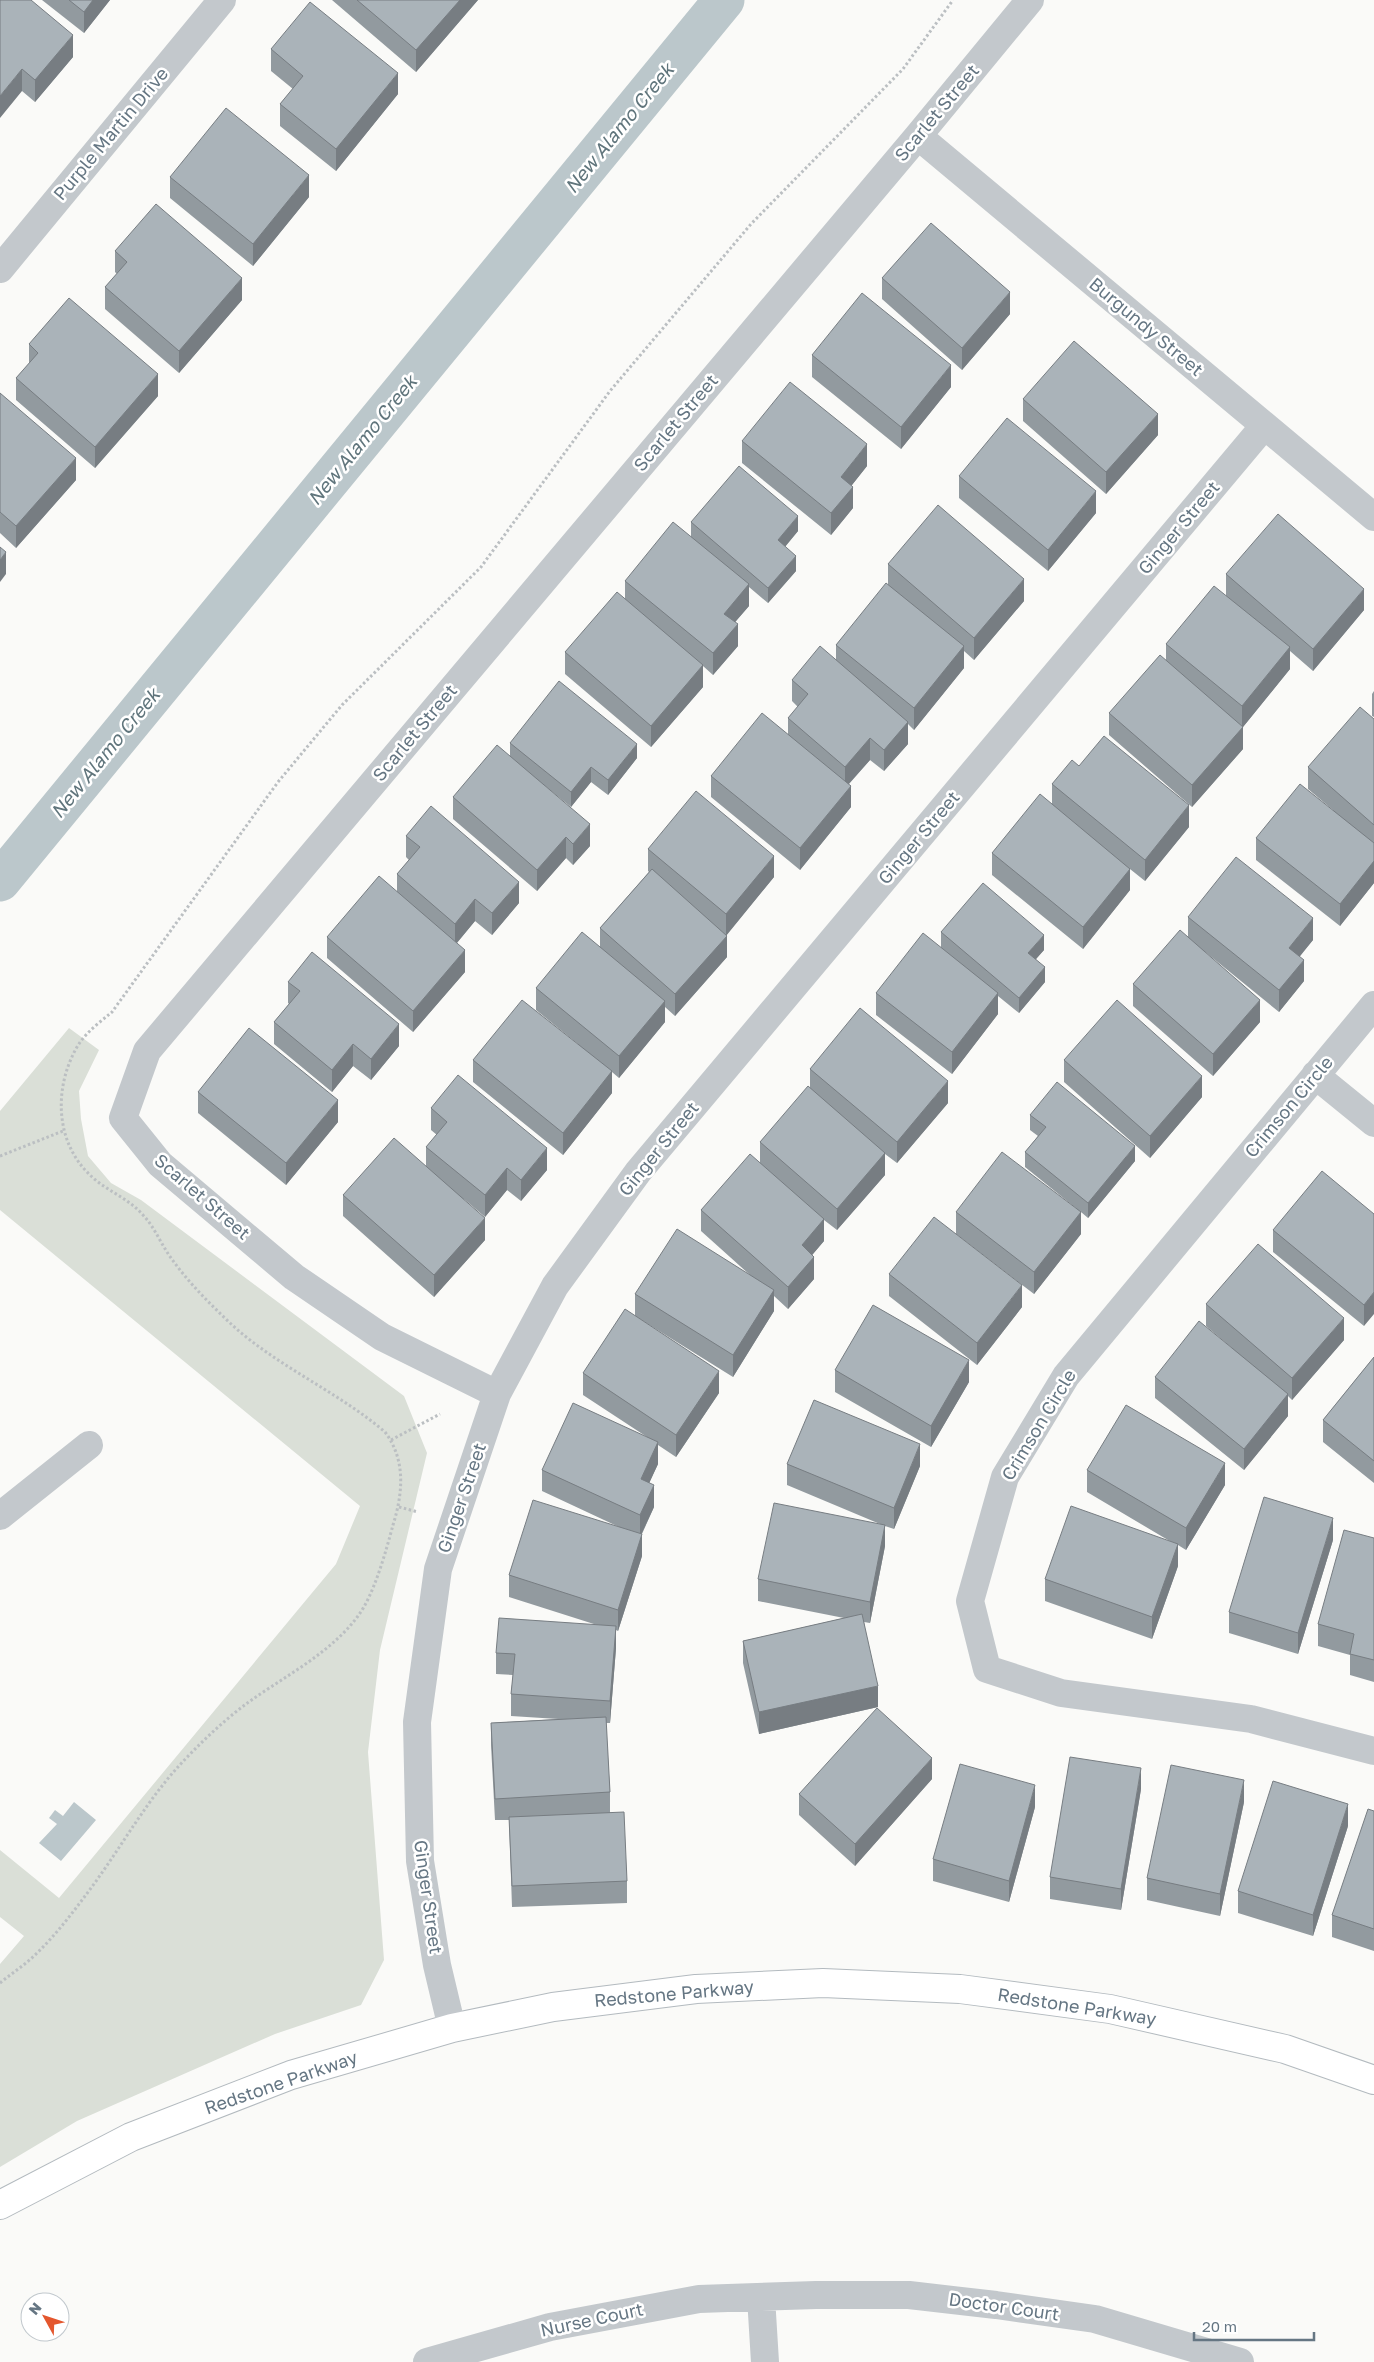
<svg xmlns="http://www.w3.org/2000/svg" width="1374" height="2362" font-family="'Golos Text',sans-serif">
<rect width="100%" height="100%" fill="#fafaf8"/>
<path fill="#dadfd7" d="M69,1028L99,1050L79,1091L81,1119L88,1156L111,1183L141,1200L404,1396L427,1453L380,1650L368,1752L384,1960L361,2005L275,2034L77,2121L0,2167V1964L24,1936L0,1917V1850L59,1898L336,1564L360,1506L0,1210V1111Z"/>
<path fill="#bbc7cb" d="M74,1802L96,1820L61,1861L39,1843L57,1824L49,1818L55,1810L63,1816Z"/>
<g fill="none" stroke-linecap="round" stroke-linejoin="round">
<path stroke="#bbc7cb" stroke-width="41" d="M0,881L724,0"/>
<g stroke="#b3babf" stroke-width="30">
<path id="secondary" d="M0,2205L131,2137L291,2075L452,2028L553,2007L696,1989L823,1983L960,1989L1110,2009L1285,2049L1374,2080"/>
</g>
<path stroke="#bbbfc2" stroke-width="3" stroke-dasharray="2.5 2.5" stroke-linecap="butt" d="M0,1156L63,1131
M391,1440L440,1414
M399,1507L418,1512
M0,1983C12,1973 25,1965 35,1955C56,1935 74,1911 91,1888C120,1849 144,1805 177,1768C197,1746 222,1722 246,1704C283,1677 330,1654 358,1616C374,1595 386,1551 393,1525C403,1493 406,1460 385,1432C337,1391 276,1366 230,1323C208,1302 186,1280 169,1255C160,1242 154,1226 142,1214C127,1197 104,1190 88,1173C55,1140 54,1087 77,1047C85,1033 100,1022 112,1012L278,782L342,705L481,567L610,391L751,224L903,69L953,0"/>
<path stroke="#c3c8cc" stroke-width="28" d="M918,136L1374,517
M0,269L222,0
M1374,1005L1066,1376L1005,1477L970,1601L987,1669L1061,1693L1251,1719L1374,1751
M1315,1075L1374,1123
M497,1394L382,1337L294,1277L160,1164L123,1118L147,1051L918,136L1030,0
M0,1516L89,1445
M452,2028L437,1965L420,1861L417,1722L438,1569L497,1394L555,1286L638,1172L1264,426
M761,2297L765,2362
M427,2362L550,2327L699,2299L816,2295H909L996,2305L1095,2319L1240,2362"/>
<use href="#secondary" stroke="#fff" stroke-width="28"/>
</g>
<path fill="#929a9f" d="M0,0L73,57L35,102L22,91Z
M42,0H110L84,33Z
M332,0H478L416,72Z
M271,49L398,94L336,171L280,126V104L293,89L271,71Z
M170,177L309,197L253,266L170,198Z
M115,251L242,300L179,373L105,309V287L117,274L115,272Z
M882,278L1010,314L962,370L882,299Z
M29,344L158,396L95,468L16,400V378L29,364Z
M812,355L951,387L901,449L812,377Z
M0,393L76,480L16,548L0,533Z
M1023,399L1158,435L1106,494L1023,421Z
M742,441L867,466L851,486L853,508L831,535L742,463Z
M959,476L1096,513L1048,571L959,498Z
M691,522L798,531L785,547L796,571L768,603L749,587V606L735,622L738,646L713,675L703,666V687L651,747L565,674V652L625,598V581L691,537Z
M888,564L1024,601L974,660L964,651V668L914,730L908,724V744L884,771L870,760L849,784L851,807L800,870L711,797V776L788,735V718L798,707L792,701V680L836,660V645L888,585Z
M1226,574L1364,610L1313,671L1290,651V669L1243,727V749L1192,807L1109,735V713L1166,661V644L1226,596Z
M1374,691V717L1372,716V694Z
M1374,719V883L1340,926L1256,860V838L1333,810L1308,789V767Z
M510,743L637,758L608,795L591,782L571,807L540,782L590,846L573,865L566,858L537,891L453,819V797L510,756Z
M1079,766L1189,827L1145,881L1130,869V890L1083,949L992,875V853L1052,805V784Z
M406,836L519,903L492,935L475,921L457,943L465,972L413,1032L327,958V937L397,891V874L409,860L406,857Z
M648,849L774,877L726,935L727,957L675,1016L665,1007V1022L619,1078L612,1072V1093L563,1155L473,1082V1060L578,1044L536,1010V988L600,947V928L649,872L648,871Z
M1188,917L1313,940L1299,956L1304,981L1279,1012L1204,951L1260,1022L1213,1076L1133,1006V984L1188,937Z
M941,932L1044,950L1036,959L1045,982L1019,1013L998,996V1014L952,1074L876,1015V993L941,947Z
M288,982L399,1046L371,1080L353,1066L332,1092L274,1044V1022L289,1004L288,1003Z
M1064,1060L1202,1097L1150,1158L1064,1082Z
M810,1069L948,1103L897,1163L885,1154V1175L837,1230L824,1220V1241L812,1255L814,1279L788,1309L774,1296V1311L733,1377L635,1316V1294L750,1275L701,1231V1210L760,1162V1142L810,1087Z
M198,1092L338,1122L286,1185L198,1113Z
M431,1108L547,1170L521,1201L507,1190L485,1217L464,1199L485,1240L434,1297L343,1216V1195L426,1166V1147L437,1135L431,1130Z
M1030,1115L1135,1161L1088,1218L1081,1212V1234L1034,1294L956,1234V1212L1077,1209L1025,1167V1152L1038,1136L1030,1130Z
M1374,1214L1364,1326L1273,1252V1230Z
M889,1274L1022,1307L977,1365L889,1296Z
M1206,1304L1344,1340L1292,1400L1288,1396V1416L1244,1470L1155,1398V1377L1233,1349L1206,1326Z
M1374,1357V1483L1323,1442V1420Z
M835,1370L969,1382L931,1447L835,1392Z
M583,1373L719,1393L676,1457L658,1445V1464L649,1483L654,1507L642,1534V1556L618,1631L616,1630V1648L610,1723H606L610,1792V1812L627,1881V1903L512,1907L509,1820H495L491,1745V1723L558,1719L511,1716V1694L513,1675L496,1674V1653L597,1625L509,1597V1575L619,1527L542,1491V1470L647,1437L583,1395Z
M787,1464L920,1466L894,1529L885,1526V1546L870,1623L864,1622L878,1707L759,1734L743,1663V1641L844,1618L758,1601V1579L880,1524L787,1485Z
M1087,1470L1225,1485L1186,1550L1178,1545V1566L1152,1639L1045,1601V1579L1173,1543L1087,1492Z
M1374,1538V1682L1350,1675V1655L1318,1646V1624Z
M1333,1540L1298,1654L1229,1633V1612Z
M932,1779L855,1866L799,1815V1794Z
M1141,1789L1121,1910L1050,1899V1877Z
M1244,1802L1220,1916L1147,1900V1878Z
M1035,1807L1009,1902L933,1881V1859Z
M1374,1811V1951L1332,1937V1915Z
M1348,1826L1313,1936L1238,1913V1891Z"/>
<path fill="#777d82" d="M93,0H110L84,33V12Z
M460,0H478L416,72V50Z
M73,35V57L35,102V80Z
M22,69V91L0,118V96Z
M398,73V94L336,171V149Z
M309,175V197L253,266V244Z
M242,278V300L179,373V351Z
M1010,292V314L962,370V348Z
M951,365V387L901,449V427Z
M158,374V396L95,468V447Z
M1158,414V435L1106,494V472Z
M867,444V466L841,499V477Z
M76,458V480L16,548V526Z
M853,487V508L831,535V513Z
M1096,491V513L1048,571V550Z
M798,516V531L778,555V540Z
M6,552V574L0,582V560Z
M796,556V571L768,603V588Z
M1024,579V601L974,660V638Z
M749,584V606L724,635V614Z
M1364,589V610L1313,671V649Z
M738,624V646L713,675V653Z
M964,646V668L914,730V708Z
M1290,647V669L1243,727V749L1192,807V785L1242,728V706Z
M703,665V687L651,747V726Z
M908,722V744L884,771V750Z
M870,738V760L845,788V767Z
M637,744V758L608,795V780Z
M591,767V782L571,807V792Z
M851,786V807L800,870V848Z
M1189,805V827L1145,881V860Z
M590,824V846L573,865V844Z
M566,837V858L537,891V870Z
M774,856V877L726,936V914Z
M1374,861V883L1340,926V904Z
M1130,869V890L1083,949V927Z
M519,882V903L492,935V913Z
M475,899V921L455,945V924Z
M1313,918V940L1289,970V948Z
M1044,935V950L1028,968V953Z
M727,936V957L675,1016V994Z
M465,950V972L413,1032V1011Z
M1304,960V981L1279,1012V990Z
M1045,967V982L1019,1013V998Z
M998,993V1014L952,1074V1052Z
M1260,1000V1022L1213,1076V1054Z
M665,1001V1022L619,1078V1056Z
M399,1024V1046L371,1080V1059Z
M353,1044V1066L332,1092V1070Z
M612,1071V1093L563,1155V1133Z
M1202,1076V1097L1150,1158V1136Z
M948,1081V1103L897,1163V1142Z
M338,1100V1122L286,1185V1163Z
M1135,1146V1161L1088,1218V1203Z
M547,1148V1170L521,1201V1180Z
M885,1153V1175L837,1230V1209Z
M507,1168V1190L485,1217V1195Z
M1081,1212V1234L1034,1294V1272Z
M485,1218V1240L434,1297V1275Z
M824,1219V1241L802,1267V1245Z
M814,1257V1279L788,1309V1287Z
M1022,1285V1307L977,1365V1343Z
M774,1290V1311L733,1377V1355Z
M1374,1292V1314L1364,1326V1305Z
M1344,1318V1340L1292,1400V1378Z
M969,1360V1382L931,1447V1426Z
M719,1371V1393L676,1457V1435Z
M1288,1394V1416L1244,1470V1449Z
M658,1442V1464L641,1501V1479Z
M920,1444V1466L894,1529V1508Z
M1225,1463V1485L1186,1550V1528Z
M654,1485V1507L640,1537V1515Z
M1333,1518V1540L1298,1654V1633Z
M885,1525V1546L870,1623V1602Z
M642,1534V1556L618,1631V1610Z
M1178,1544V1566L1152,1639V1617Z
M616,1626V1648L610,1723V1701Z
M878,1686V1707L759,1734V1712Z
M932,1758V1779L855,1866V1844Z
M1141,1768V1789L1121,1910V1889Z
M1244,1780V1802L1220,1916V1894Z
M1035,1785V1807L1009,1902V1881Z
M1348,1804V1826L1313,1936V1915Z"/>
<path fill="#aab3b9" stroke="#777d82" d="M0,0H31L73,35L35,80L22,69L0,96Z
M69,0H93L84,12Z
M357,0H460L416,50Z
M310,2L398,73L336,149L280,104L303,76L271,49Z
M226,108L309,175L253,244L170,177Z
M156,204L242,278L179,351L105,287L127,262L115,251Z
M931,223L1010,292L962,348L882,278Z
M862,293L951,365L901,427L812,355Z
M69,298L158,374L95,447L16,378L38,353L29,344Z
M1074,341L1158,414L1106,472L1023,399Z
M790,382L867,444L841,477L853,487L831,513L742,441Z
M0,393L76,458L16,526L0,512Z
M1007,418L1096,491L1048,550L959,476Z
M739,466L798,516L778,540L796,556L768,588L691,522Z
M938,505L1024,579L974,638L888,564Z
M1278,514L1364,589L1313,649L1226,574Z
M673,522L749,584L724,614L738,624L713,653L625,581Z
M0,547L6,552L0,560Z
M886,583L964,646L914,708L836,645Z
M1214,586L1290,647L1242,706L1166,644Z
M617,592L703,665L651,726L565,652Z
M820,646L908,722L884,750L870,738L845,767L788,718L808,694L792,680Z
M1160,655L1243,727L1192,785L1109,713Z
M559,681L637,744L608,780L591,767L571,792L510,743Z
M1360,707L1374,719V825L1308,767Z
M762,713L851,786L800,848L711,776Z
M1104,736L1189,805L1145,860L1052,784L1072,760L1079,766Z
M497,745L590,824L573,844L566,837L537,870L453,797Z
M1300,784L1374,843V861L1340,904L1256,838Z
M696,791L774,856L726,914L648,849Z
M1040,794L1130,869L1083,927L992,853Z
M431,806L519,882L492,913L475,899L455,924L397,874L420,847L406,836Z
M1236,857L1313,918L1289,948L1304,960L1279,990L1188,917Z
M652,869L727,936L675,994L600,928Z
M379,876L465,950L413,1011L327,937Z
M983,883L1044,935L1028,953L1045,967L1019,998L941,932Z
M1180,930L1260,1000L1213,1054L1133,984Z
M582,932L665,1001L619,1056L536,988Z
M923,933L998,993L952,1052L876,993Z
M312,952L399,1024L371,1059L353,1044L332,1070L274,1022L300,991L288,982Z
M522,1000L612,1071L563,1133L473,1060Z
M1117,1000L1202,1076L1150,1136L1064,1060Z
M860,1008L948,1081L897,1142L810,1069Z
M249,1028L338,1100L286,1163L198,1092Z
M458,1075L547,1148L521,1180L507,1168L485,1195L426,1147L447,1122L431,1108Z
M1057,1082L1135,1146L1088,1203L1025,1152L1046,1127L1030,1115Z
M808,1086L885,1153L837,1209L760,1142Z
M394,1138L485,1218L434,1275L343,1195Z
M1002,1152L1081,1212L1034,1272L956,1212Z
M750,1154L824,1219L802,1245L814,1257L788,1287L701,1210Z
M1322,1171L1374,1214V1292L1364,1305L1273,1230Z
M934,1217L1022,1285L977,1343L889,1274Z
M677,1229L774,1290L733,1355L635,1294Z
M1258,1244L1344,1318L1292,1378L1206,1304Z
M873,1305L969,1360L931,1426L835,1370Z
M625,1309L719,1371L676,1435L583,1373Z
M1199,1321L1288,1394L1244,1449L1155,1377Z
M1374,1357V1461L1323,1420Z
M814,1400L920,1444L894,1508L787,1464Z
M573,1403L658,1442L641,1479L654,1485L640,1515L542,1470Z
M1126,1405L1225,1463L1186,1528L1087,1470Z
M1264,1497L1333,1518L1298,1633L1229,1612Z
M533,1500L642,1534L618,1610L509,1575Z
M774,1503L885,1525L870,1602L758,1579Z
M1071,1506L1178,1544L1152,1617L1045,1579Z
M1344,1530L1374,1538V1660L1350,1654L1354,1634L1318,1624Z
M862,1614L878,1686L759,1712L743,1641Z
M499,1618L616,1626L610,1701L511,1694L515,1654L496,1653Z
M877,1708L932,1758L855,1844L799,1794Z
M606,1717L610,1792L495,1799L491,1723Z
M1070,1757L1141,1768L1121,1889L1050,1877Z
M960,1764L1035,1785L1009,1881L933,1859Z
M1171,1765L1244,1780L1220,1894L1147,1878Z
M1273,1781L1348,1804L1313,1915L1238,1891Z
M1368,1809L1374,1811V1929L1332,1915Z
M624,1812L627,1881L512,1886L509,1817Z"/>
<g text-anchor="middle" stroke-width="5" stroke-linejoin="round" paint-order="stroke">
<g font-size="18" fill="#657683" stroke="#fff">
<text transform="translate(937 113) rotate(-50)" y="6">Scarlet Street</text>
<text transform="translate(111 134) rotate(-50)" y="6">Purple Martin Drive</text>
<text transform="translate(1146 327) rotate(40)" y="6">Burgundy Street</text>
<text transform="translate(676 423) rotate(-50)" y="6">Scarlet Street</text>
<text transform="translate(1179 528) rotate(-50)" y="6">Ginger Street</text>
<text transform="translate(415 733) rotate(-50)" y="6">Scarlet Street</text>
<text transform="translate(919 838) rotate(-50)" y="6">Ginger Street</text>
<text transform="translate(1289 1107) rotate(-50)" y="6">Crimson Circle</text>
<text transform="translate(659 1149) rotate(-51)" y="6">Ginger Street</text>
<text transform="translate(202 1197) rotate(41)" y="6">Scarlet Street</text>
<text transform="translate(1039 1425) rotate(-59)" y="6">Crimson Circle</text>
<text transform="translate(462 1498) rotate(-71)" y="6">Ginger Street</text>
<text transform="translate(428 1897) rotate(82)" y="6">Ginger Street</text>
<text transform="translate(674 1994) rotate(-5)" y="6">Redstone Parkway</text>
<text transform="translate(1077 2007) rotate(9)" y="6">Redstone Parkway</text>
<text transform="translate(281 2083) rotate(-19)" y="6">Redstone Parkway</text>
<text transform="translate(1004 2307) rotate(8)" y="6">Doctor Court</text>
<text transform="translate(592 2320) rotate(-12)" y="6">Nurse Court</text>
</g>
<g font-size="19" font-style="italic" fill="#60757c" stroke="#fff">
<text transform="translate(619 128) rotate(-51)" y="7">New Alamo Creek</text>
<text transform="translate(362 440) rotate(-51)" y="7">New Alamo Creek</text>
<text transform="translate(105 753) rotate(-51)" y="7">New Alamo Creek</text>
</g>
</g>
<g transform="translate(45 2317) rotate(310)"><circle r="24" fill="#ffffff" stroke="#c1c8cd"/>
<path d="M0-4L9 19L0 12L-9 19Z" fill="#e4572e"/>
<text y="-8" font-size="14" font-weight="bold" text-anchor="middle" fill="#657683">N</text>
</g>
<path d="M1194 2332v8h120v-8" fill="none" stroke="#657683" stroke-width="2.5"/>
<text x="1202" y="2332" font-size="15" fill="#657683" stroke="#ffffff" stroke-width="4" paint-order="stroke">20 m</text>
</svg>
